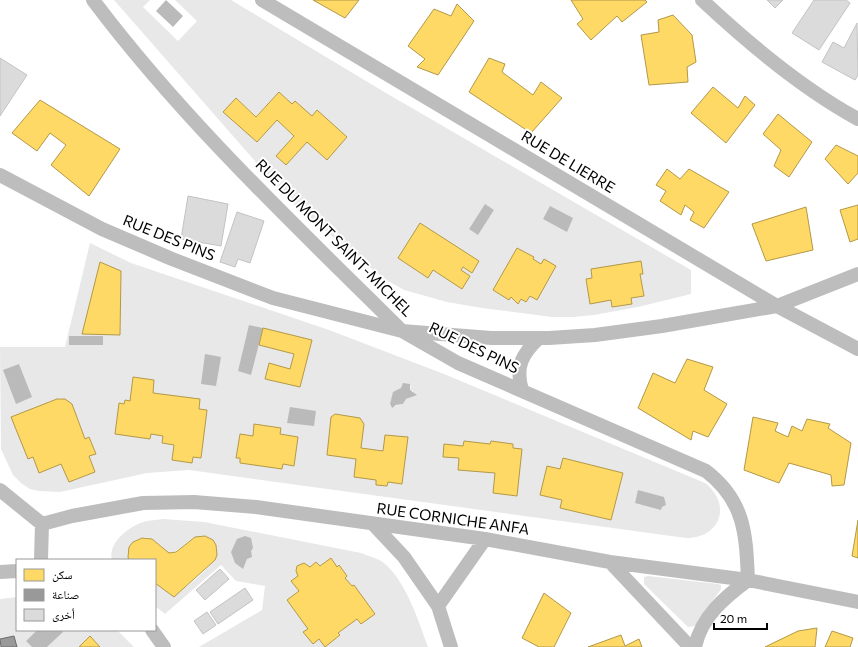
<svg xmlns="http://www.w3.org/2000/svg" width="858" height="647" font-family="Commissioner,'Noto Naskh Arabic',sans-serif">
<rect width="100%" height="100%" fill="#fff"/>
<path fill="#e8e8e8" fill-rule="evenodd" d="M114,0H150L143,7L178,41L197,21L175,0H231L386,93L691,270V294L638,307L594,315L573,317H552L482,308L447,302L404,290L388,281L368,266L290,201ZM279,92L292,104L312,116L317,110L347,137L327,160L307,142L286,165L276,156L294,136L277,120L257,142L224,112L236,98L256,116ZM485,205L494,210L478,234L469,229ZM420,224L479,261L472,273L463,267L461,270L470,276L462,289L433,270L428,277L398,258ZM517,248L534,257L533,259L541,264L544,259L556,266L537,300L530,296L526,302L521,299L518,304L511,297L509,300L493,290ZM591,269L642,274H640L644,296L631,298L632,304L612,307L611,300L590,303L586,280L592,278Z
M90,243L131,263L329,330L444,374L705,483C732,504 721,538 686,538L189,470L147,473L60,492L39,491L30,489L21,483L13,475L1,449L0,347H65ZM100,262L121,271L120,335L82,334ZM249,325L311,340L300,387L265,379L269,364L290,369L294,354L259,345ZM133,377L154,380L153,393L199,399V409L207,410L201,458L193,457L192,463L172,460L174,445L162,443L163,436L151,434L150,439L115,434L119,404H124L125,400L130,401ZM411,386L410,390L414,392L409,398L406,399L403,404L391,407L390,404C395,393 398,388 411,386ZM61,398L72,404L85,439L89,437L95,454L89,456L95,472L69,482L61,464L33,457L12,417ZM335,414L364,424L361,448L383,451L385,435L408,438L402,484L388,482L387,486L376,485V480L355,477L356,459L327,455L331,417ZM254,424L280,428V434L298,437L294,466L283,464L282,469L240,463V458H236L240,434L253,436ZM464,441L490,444L491,441L513,444L517,496L493,493L495,473L458,470L459,458L443,457L463,446ZM563,458L623,473L611,520L560,508L562,500L540,495L547,466L560,469Z
M163,519L204,522L361,553C368,556 378,558 384,563C407,583 418,620 428,647H199L262,610L265,586L236,581L221,565L165,614L155,606V583L174,597C186,586 228,559 214,542C210,538 206,535 200,536C188,537 182,551 169,553C163,548 158,542 151,539C137,533 125,547 129,560H112C107,542 132,524 147,521C152,520 158,520 163,519ZM331,558L337,567L339,565L347,576L345,578L352,586L354,585L375,614L361,624L357,619L338,633L340,635L325,647L319,639L313,644L304,632L308,629L287,600L299,591L291,581L298,576L296,571L297,566L304,563L310,567L316,562L320,566Z
M648,576L718,584L721,585V589L695,626L688,627L644,584V577Z
M17,597V630H37L26,641L32,647H17L14,636L0,639V599Z
M61,630H117L134,647H100L90,636L79,647H47L62,632Z"/>
<path fill="#bababa" d="M166,0L183,16L173,27L156,11Z
M485,204L494,210L478,235L469,229Z
M550,206L573,218L567,232L543,219Z
M249,325L263,328L251,375L238,371Z
M69,336H103V345H69Z
M205,354L221,357L216,386L201,384Z
M19,364L32,397L16,404L3,370Z
M403,383L410,384V390L417,395L406,399L403,404L396,405L392,408L390,404L393,392L401,388Z
M290,407L316,411L314,426L287,423Z
M638,490L664,497L666,505L662,507L661,510L635,503Z
M245,536L251,538L253,548L251,551L252,557L247,559L243,569L235,563L231,552L237,539Z
M37,630H61L63,632L47,647H32L26,641Z"/>
<path fill="#ffd966" stroke="#b29847" d="M313,0H359L345,18Z
M571,0H645L647,2L622,22L617,16L591,40L577,24L583,19Z
M457,4L474,21L438,75L417,67L425,59L408,46L434,9L451,16Z
M673,15L692,35L696,62L687,67L688,82L649,85L641,35L659,32L658,20Z
M489,58L505,64L502,72L533,95L541,82L562,98L531,133L469,92Z
M713,87L738,108L745,96L755,105L726,143L691,113Z
M279,92L292,104L295,101L312,116L317,110L347,137L327,160L307,142L286,165L276,156L294,136L277,120L257,142L223,112L236,98L256,117Z
M40,100L120,149L89,196L51,165L66,145L50,133L37,151L12,133Z
M778,114L812,142L789,177L774,166L781,150L763,134Z
M836,145L858,156V173L848,184L825,159Z
M667,169L680,179L689,169L729,192L704,228L690,220L694,212L685,205L681,215L660,201L666,191L656,185Z
M858,205V239L850,242L840,210Z
M806,207L813,250L766,261L752,224Z
M420,223L479,261L472,273L463,267L461,270L470,276L462,289L433,270L428,278L398,258Z
M517,248L534,257L533,259L541,264L544,259L556,266L537,300L530,296L526,302L521,299L518,304L511,297L509,300L493,290Z
M641,261L643,274H640L644,296L631,298L632,304L612,307L611,300L590,304L586,279L592,278L591,269Z
M100,262L121,271L120,335L82,334Z
M263,328L312,340L300,387L265,379L269,363L290,369L294,354L259,345Z
M687,359L713,367L704,390L727,404L708,437L693,431L691,440L638,408L653,373L675,383Z
M133,377L154,380L153,393L200,399L199,409L207,410L201,458L193,457L192,463L172,460L174,445L162,443L163,436L151,434L150,439L115,434L119,403L124,404L125,400L130,401Z
M57,399H65L72,404L85,439L89,437L96,454L89,456L95,472L69,482L61,464L39,473L33,457L28,459L11,417Z
M335,414L360,418L364,424L361,448L383,451L385,435L408,437L402,484L388,482L387,486L376,485V480L354,477L356,459L327,455L331,417Z
M753,417L778,423L775,431L788,437L792,426L802,431L807,419L830,424L828,428L851,443L844,485L832,486L831,475L789,463L779,483L744,470Z
M254,424L281,428L280,434L298,437L294,466L283,464L282,469L240,463V458H236L240,434L253,436Z
M464,441L490,444L491,441L513,444V448L522,449L517,496L493,493L495,473L458,470L459,458L443,457L444,444L463,446Z
M563,458L623,473L611,520L560,508L562,500L540,495L547,466L560,469Z
M858,520V558L852,556Z
M205,536L213,540L216,545L217,555L215,560L174,597L155,583V560H129L128,557L129,547L133,542L142,538L152,539L169,553L176,552L195,537Z
M331,558L337,567L339,565L347,576L345,578L352,586L354,585L375,614L361,624L357,619L338,633L340,635L325,647L319,639L313,644L303,632L308,629L287,600L299,591L291,581L298,576L296,571L297,566L304,563L310,567L316,562L320,566Z
M544,593L571,613L554,647H539L522,638Z
M817,628L815,647H765L798,631Z
M832,631L853,638L850,647H825Z
M621,635L625,646L639,639L642,647H588Z
M90,636L100,647H79Z"/>
<path fill="#999" stroke="#6b6b6b" d="M14,636L17,647H1L0,639Z"/>
<path fill="#dbdbdb" stroke="#c3c3c3" d="M767,0H783L775,8Z
M814,0H846L850,3L819,50L792,33Z
M857,23L858,75L855,80L822,62L833,42L844,48Z
M0,58L27,75L0,116Z
M188,196L228,204L221,246L181,239Z
M237,212L264,221L250,263L238,259L235,267L220,262Z
M220,569L229,579L205,600L196,590Z
M245,588L253,600L218,624L210,612Z
M207,612L216,625L203,634L194,621Z"/>
<g fill="none" stroke-linecap="round" stroke-linejoin="round">
<path stroke="#bdbdbd" stroke-width="14" d="M93,0C184,121 295,225 402,331L491,338H549L595,335L662,326L777,306L858,274
M262,0L777,306L858,349
M702,0C749,44 801,88 858,119
M0,175L102,229L172,259L273,298L402,331L458,363L706,471C745,501 746,534 748,580C725,597 701,617 695,647
M522,390C515,367 522,354 539,338
M0,490L42,524L41,560
M42,524L72,516L143,503L194,502L256,507L485,539L610,562L748,580L858,602
M373,524L404,557L438,606
M610,562L690,647
M0,572L17,571
M152,630L164,647
M451,647L438,606L485,539"/>
</g>
<g text-anchor="middle" stroke-width="4" stroke-linejoin="round" paint-order="stroke">
<g font-size="15" fill="#000" stroke="#fff">
<text transform="translate(568 162) rotate(31)" y="5">RUE DE LIERRE</text>
<text transform="translate(169 238) rotate(22)" y="5">RUE DES PINS</text>
<text transform="translate(334 238) rotate(45)" y="5">RUE DU MONT SAINT-MICHEL</text>
<text transform="translate(474 348) rotate(26)" y="5">RUE DES PINS</text>
<text transform="translate(453 519) rotate(8)" y="5">RUE CORNICHE ANFA</text>
</g>
</g>
<rect x="16" y="559" width="140" height="72" fill="#ffffff" stroke="#999999"/>
<rect x="24" y="569" width="20" height="12" fill="#ffd966" stroke="#999999"/>
<text x="52" y="579" font-size="12" fill="#000000">سكن</text>
<rect x="24" y="589" width="20" height="12" fill="#999999" stroke="#999999"/>
<text x="52" y="599" font-size="12" fill="#000000">صناعة</text>
<rect x="24" y="609" width="20" height="12" fill="#dbdbdb" stroke="#999999"/>
<text x="52" y="619" font-size="12" fill="#000000">أخرى</text>
<path d="M714 623v6h53v-6" fill="none" stroke="#000000" stroke-width="2"/>
<text x="720" y="623" font-size="12" fill="#000000" stroke="#ffffff" stroke-width="3" paint-order="stroke">20 m</text>
</svg>
